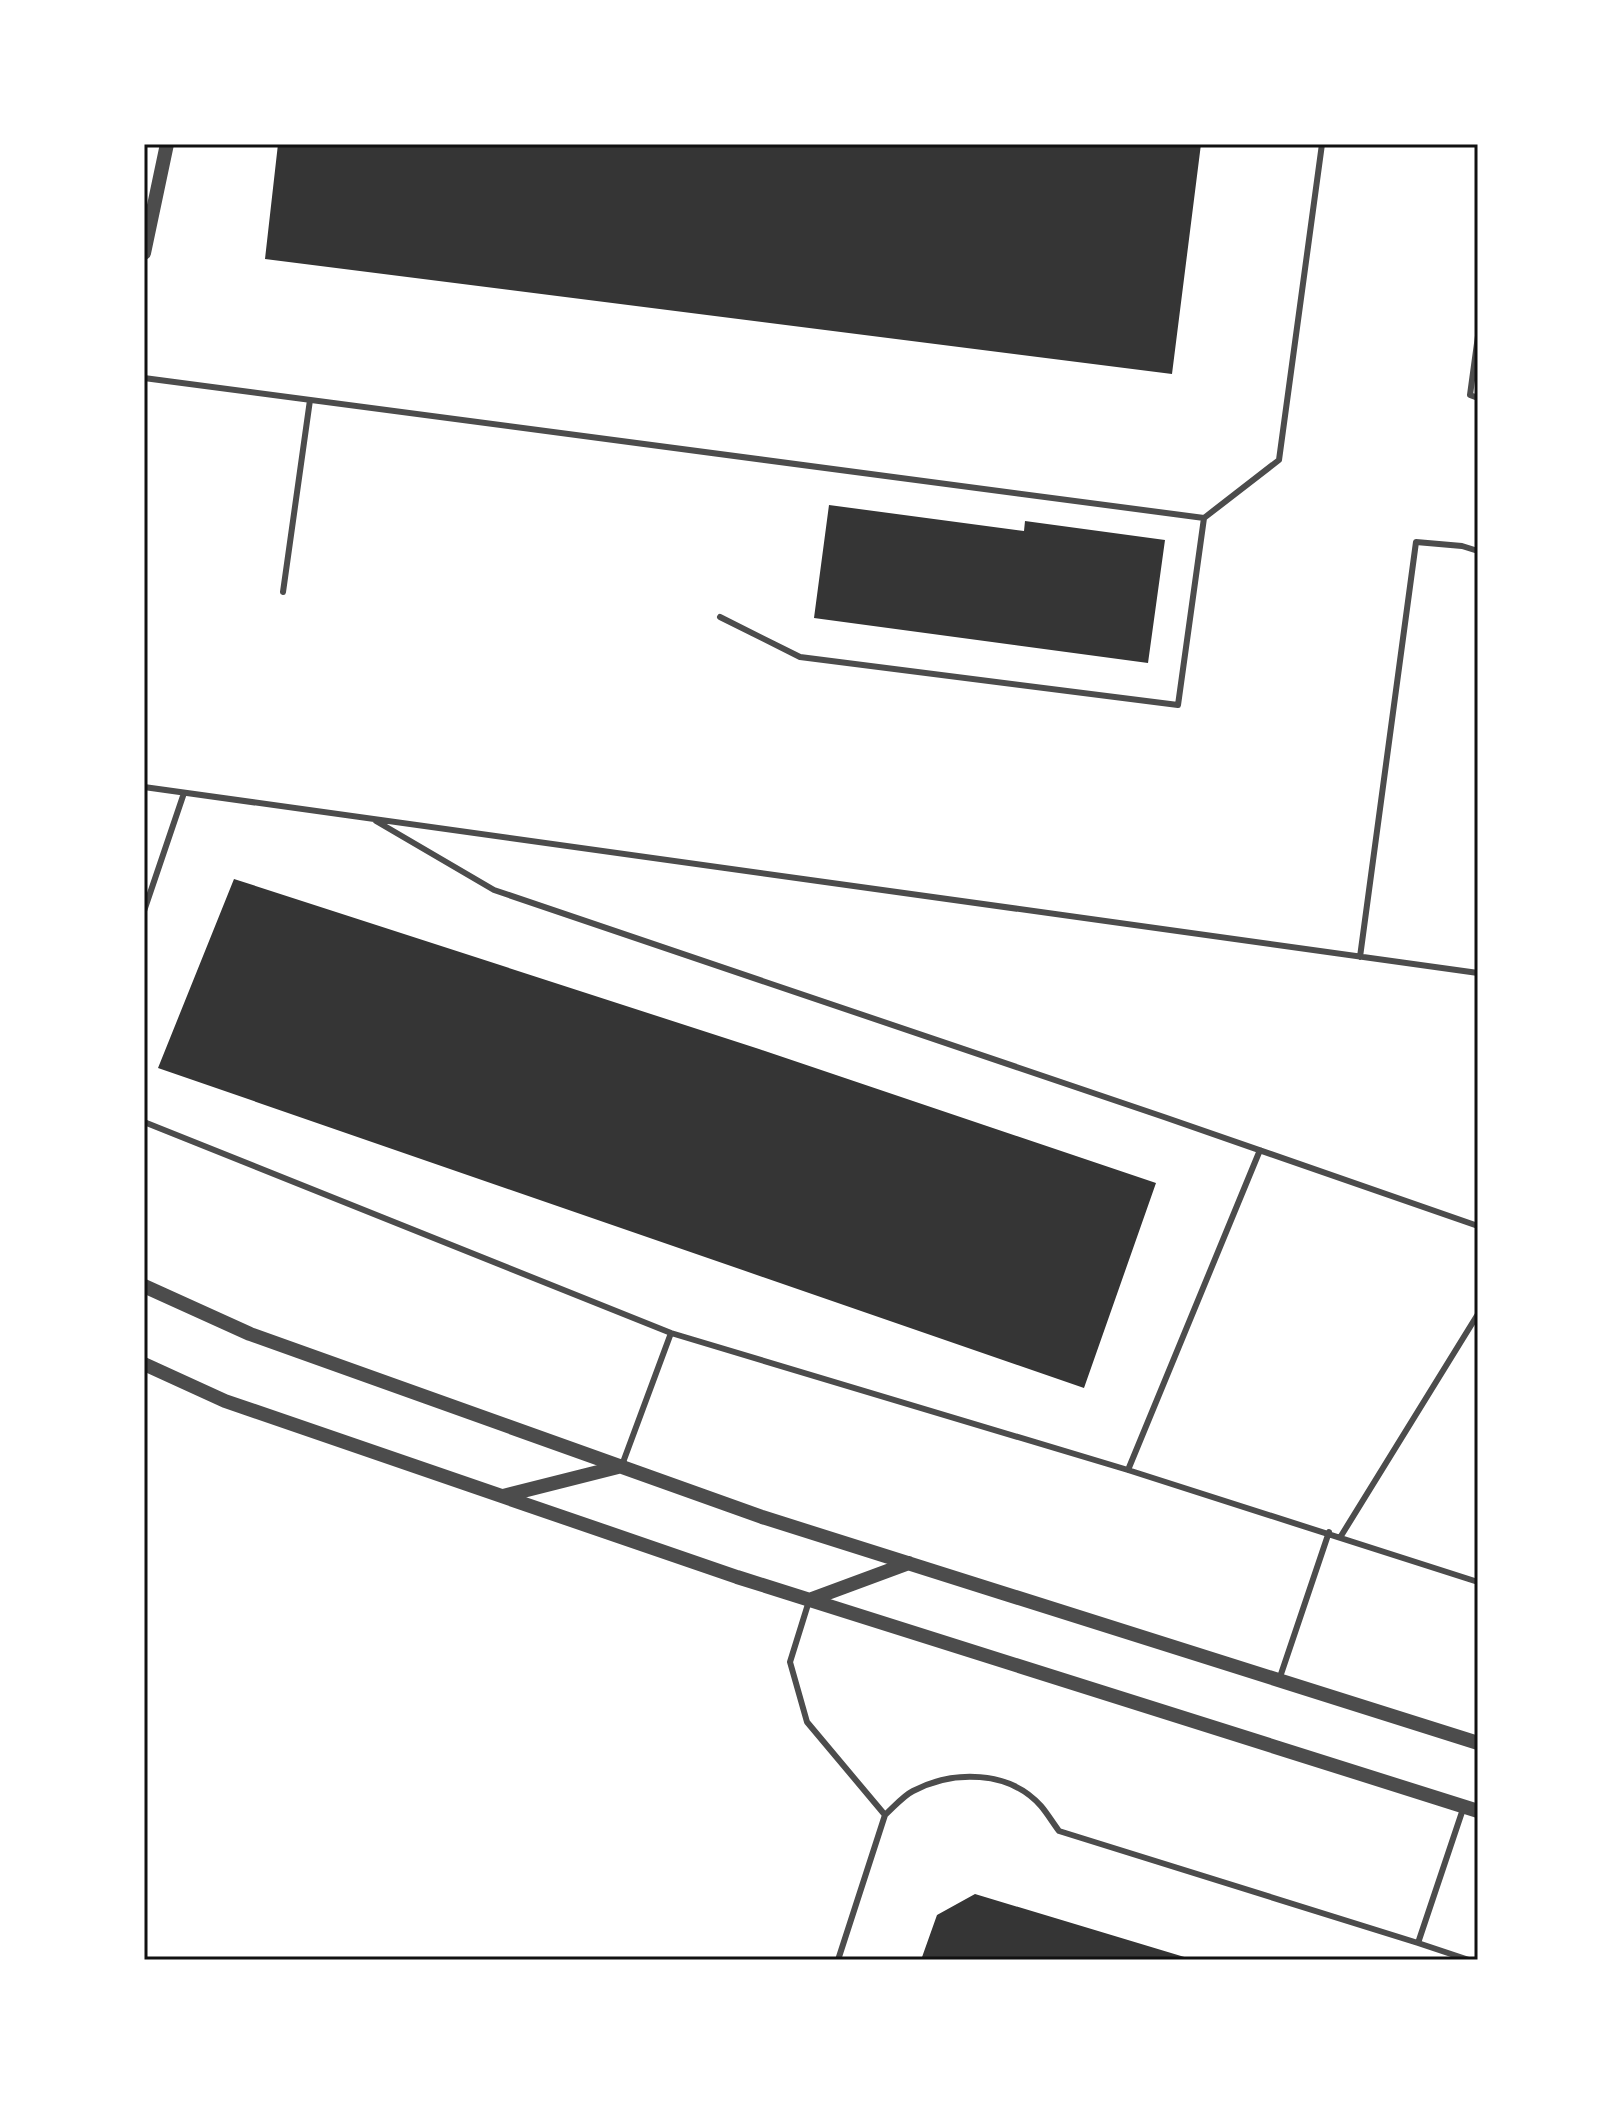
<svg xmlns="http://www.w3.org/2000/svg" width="1622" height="2104" font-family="'Public Sans',sans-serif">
<rect width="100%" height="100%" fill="#fff"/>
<path fill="#353535" d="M278,144H1201L1172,374L265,259Z
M829,505L1024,531L1025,521L1165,540L1148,663L814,618Z
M234,879L759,1049L1156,1183L1084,1388L158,1068Z
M975,1894L1191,1959V1960H921L937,1915Z"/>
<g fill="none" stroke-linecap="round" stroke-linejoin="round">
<path stroke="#4c4c4c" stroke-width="6" d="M1478,336L1470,395L1478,398
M144,378L1204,518L1279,460L1322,144
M283,592L310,400
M720,617L800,657L1178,705L1204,518
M144,787L1478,973
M376,821L494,890L1164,1117L1478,1226
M144,911L184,793
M1360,957L1416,542L1462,546L1478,551
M144,1122L671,1333L1128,1470L1478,1582
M622,1465L671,1333
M1128,1470L1260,1150
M1341,1536L1478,1314
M809,1601L790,1662L807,1722L885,1815L838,1960
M1279,1680L1329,1532
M885,1815C894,1807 903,1796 913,1791C953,1770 1009,1770 1041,1806C1047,1813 1053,1823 1059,1831L1418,1943L1464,1806
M1418,1943L1469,1960"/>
<path stroke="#4c4c4c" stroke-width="14" d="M144,253L167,144
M144,1286L250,1334L762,1517L1478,1743
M144,1364L225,1401L737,1577L1478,1811
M503,1496L622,1466
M809,1600L909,1563"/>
</g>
<rect width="1622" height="2104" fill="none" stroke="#ffffff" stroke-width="292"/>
<rect x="146" y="146" width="1330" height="1812" fill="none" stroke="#111" stroke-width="3"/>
</svg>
